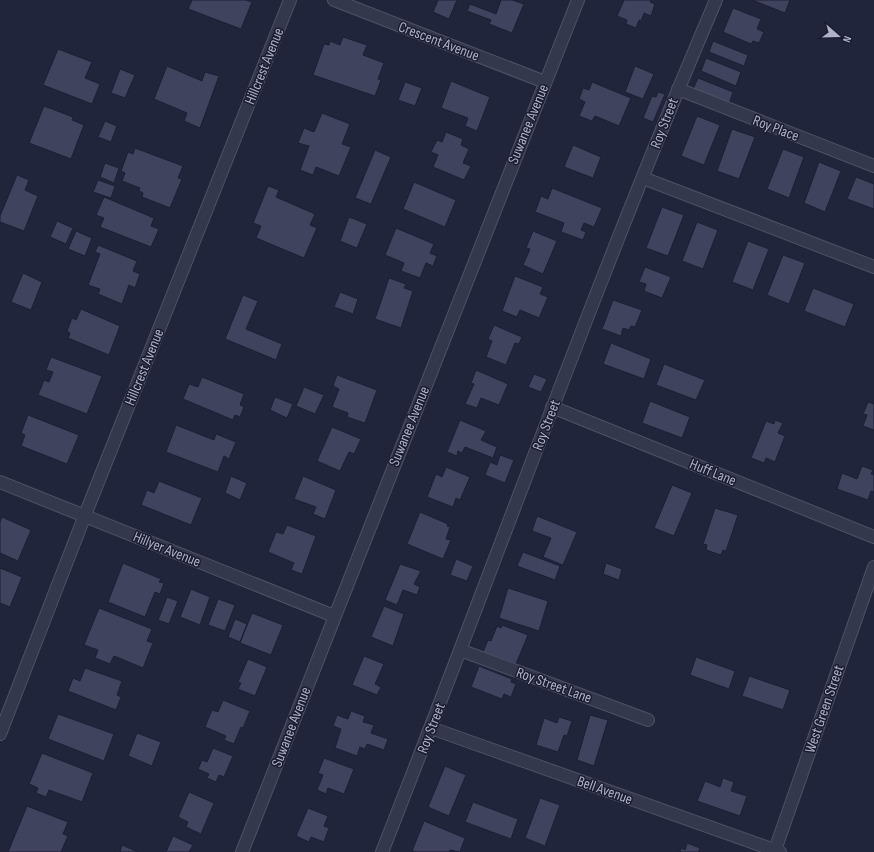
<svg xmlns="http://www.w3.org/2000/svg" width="874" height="852" font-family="'Sofia Sans Condensed',sans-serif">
<rect width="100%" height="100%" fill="#20253c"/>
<path fill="#3f435e" stroke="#1c1f33" d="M192,0H246L252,2L241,29L188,9Z
M438,0H457L449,19L433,12Z
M501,0H512L524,4L512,33L489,24L491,20L467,11L470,4L496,14Z
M624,0H651L650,2L655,4L651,16L644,13L641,21L639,20L636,28L626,24L627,20L617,16Z
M752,0H790L785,13Z
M733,8L761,19L757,29L764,32L759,43L753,41L751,44L723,32Z
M343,37L367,45L363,55L384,63L378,79L381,80L375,96L313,75L324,44L329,45L330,41L340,45Z
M713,41L748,55L744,66L709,52Z
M58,49L92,62L85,78L100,84L92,104L43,85Z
M706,58L741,72L736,86L701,71Z
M167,66L202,81L205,72L219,76L200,128L184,121L187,113L154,99Z
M635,66L654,74L643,99L625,92Z
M120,69L135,75L125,98L111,93Z
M698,78L733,92L729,104L693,89Z
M451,81L490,97L477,131L465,126L468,118L441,108Z
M405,82L422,88L415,106L398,100Z
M592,82L631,98L619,126L595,116L592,121L579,116L585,102L579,99L583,88L589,90Z
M658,92L665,94L653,122L643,118L652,96L656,97Z
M44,106L73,117L72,120L84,125L71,159L29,143Z
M322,113L350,124L342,144L351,147L339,176L316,167L313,175L300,170L309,146L298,143L304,128L314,132Z
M697,116L720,125L704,165L681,156Z
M105,121L117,126L111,142L98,137Z
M732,129L755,137L739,179L717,171Z
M446,132L463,139L461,145L469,149L463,163L471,166L464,180L433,167L438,155L431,152L437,140L442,142Z
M573,145L601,157L593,178L564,167Z
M135,148L183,166L178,178L182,179L170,208L142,197L143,193L139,191L140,188L122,181L125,173L121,171L128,152L133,154Z
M783,149L804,157L789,198L767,189Z
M375,150L391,157L371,204L355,198Z
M819,162L841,171L825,212L804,203Z
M105,163L119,168L114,183L100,177Z
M17,175L29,180L25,190L38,196L24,231L0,222V216Z
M856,177L874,184V209L847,199Z
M98,180L115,186L111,198L93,192Z
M414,182L456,200L445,227L403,209Z
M268,186L279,190L276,197L315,214L310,225L317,228L304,258L256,238L261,226L253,223Z
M552,188L602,208L594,227L584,223L581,230L586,232L583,240L561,232L564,223L535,212L541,196L548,199Z
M104,197L154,218L151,226L159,229L151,247L100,227L104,218L96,215Z
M662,207L684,215L668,256L646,248Z
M349,217L367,224L357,248L340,241Z
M57,221L73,228L66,244L50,237Z
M697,222L718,230L703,269L682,261Z
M396,228L434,244L430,253L437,256L433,266L426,263L420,278L401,271L404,263L385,255Z
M76,231L92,238L85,256L68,249Z
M533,231L557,241L543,274L523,265L530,249L526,248Z
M748,241L769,249L753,290L732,282Z
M98,245L137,261L133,271L140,274L135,288L129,285L122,304L98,294L100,289L88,285L100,254L95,252Z
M783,255L805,263L789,304L767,295Z
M645,267L671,277L662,298L644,291L646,284L639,282Z
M23,273L42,282L31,310L11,302Z
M515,276L543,287L540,294L548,297L539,318L520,310L517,317L502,311Z
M389,278L406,284L404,288L413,291L401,328L375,319Z
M813,288L854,304L845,327L804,311Z
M340,292L358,299L353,314L334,307Z
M243,295L258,301L246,329L282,344L276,360L225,339Z
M613,300L642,310L635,327L631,326L629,330L623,328L621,336L602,329Z
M81,309L120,326L109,355L68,338L70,333L67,331L72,318L76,320Z
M494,325L522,337L519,344L515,343L506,365L486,357L492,341L488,339Z
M611,343L651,359L644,379L603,364Z
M51,357L102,376L87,414L38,395L44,380L49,382L53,372L46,370Z
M664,364L705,380L696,400L656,385Z
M476,370L508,384L499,405L481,398L477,408L465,404L474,384L471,383Z
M534,374L547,379L541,392L528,387Z
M337,375L377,390L365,423L347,417L348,413L332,407L339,389L333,386Z
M202,377L244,394L240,405L244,407L240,417L235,415L233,420L183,399L189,384L198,387Z
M304,387L324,395L315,414L296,406Z
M275,397L293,404L287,418L270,410Z
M650,401L690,417L682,438L642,423Z
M868,402L874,404V430L863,426L867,415L863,414Z
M28,415L79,435L67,464L21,446L25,435L21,433Z
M460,420L486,431L481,440L497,447L493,458L465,447L462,453L458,451L457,456L447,452Z
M775,420L783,423L778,433L785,436L775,462L766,458L764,463L751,458L766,421L774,424Z
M176,425L214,440L216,434L236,442L229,459L224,456L218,472L166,452Z
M332,427L361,439L354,454L349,452L340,471L317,461Z
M500,455L514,460L505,483L485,475L490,462L497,465Z
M862,466L873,470L871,474L874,475V492L871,491L868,500L837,489L842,473L857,479Z
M446,467L470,477L460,500L456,498L453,507L427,497L436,474L442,477Z
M231,476L247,483L240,500L225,493Z
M303,476L336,490L325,519L313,514L316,507L294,499Z
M159,481L202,498L191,525L141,505L147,490L154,493Z
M672,485L692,493L674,536L654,528Z
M715,508L738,515L726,551L723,550L721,555L706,550L707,545L703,544Z
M420,512L448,524L447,526L450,527L446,539L451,540L443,559L407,544Z
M537,516L577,532L563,565L543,557L551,538L532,531Z
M2,517L31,530L18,561L0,553V522Z
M287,525L316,536L302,574L291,570L294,563L268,552L276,532L283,534Z
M523,552L560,566L555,580L517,566Z
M456,559L473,566L467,581L450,575Z
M123,563L161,579L159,582L164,583L160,594L155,592L145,617L108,602Z
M606,563L622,569L619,580L603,574Z
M400,564L421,571L414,584L420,587L417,595L403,590L397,605L385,600Z
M0,568L22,577L10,607L0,603Z
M508,588L548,601L539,631L499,618Z
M191,589L210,597L200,625L180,617Z
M167,597L178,601L169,624L158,620Z
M218,599L235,605L225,631L208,625Z
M384,606L404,614L393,646L371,637Z
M99,608L152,629L147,641L153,643L143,668L114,656L110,664L95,658L98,650L84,645Z
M252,613L283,625L271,655L240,643Z
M235,619L247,624L240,642L228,637Z
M502,625L528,635L516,664L483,652L488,640L491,641L497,626L501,628Z
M364,656L384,664L375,684L381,687L377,695L352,685Z
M696,657L735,671L729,689L690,675Z
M248,659L267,667L255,696L238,689L241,683L238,682Z
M479,666L512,679L511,682L516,684L511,697L504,694L502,699L471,687Z
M85,668L122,681L117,695L121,697L116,710L68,691L73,678L80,681Z
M749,676L790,690L783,710L742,696Z
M223,700L250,711L243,728L241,727L234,744L224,740L226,736L205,727L212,710L218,712Z
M351,711L365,716L363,722L374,725L371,733L388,739L384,750L367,744L365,749L360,747L357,756L335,748L341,729L333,726L337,715L348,719Z
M58,714L114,734L104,761L48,739Z
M590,715L608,720L594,766L577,760Z
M559,717L572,721L567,736L564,735L558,752L536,745L544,718L557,723Z
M137,733L161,742L152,766L128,756Z
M213,748L233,756L224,777L219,775L216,782L207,778L209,774L198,769L202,760L207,762Z
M42,753L93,773L82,802L49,790L46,797L36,793L38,788L29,784Z
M324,758L354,769L344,794L328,788L326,794L317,790L323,775L318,773Z
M445,766L466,775L449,816L428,807Z
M723,778L734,782L731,791L747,796L740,816L697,801L705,781L720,787Z
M189,792L214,803L201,834L186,827L188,822L178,817Z
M540,798L560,805L545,846L525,838Z
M473,802L518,819L511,839L465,822Z
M27,806L68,822L63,834L68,836L61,852H8Z
M308,808L328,816L324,826L329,828L324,842L311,837L309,842L296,836Z
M424,821L465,838L460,852L450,850L449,852H416L412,851Z
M173,836L193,845L189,852H166Z
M687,843L700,848L698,852H680L681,848L685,850Z
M122,845L138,852H120Z"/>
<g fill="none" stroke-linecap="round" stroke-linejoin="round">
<g stroke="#4f5267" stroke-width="14">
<path id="minor" d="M334,0L545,82
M678,89L874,166
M643,178L874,267
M552,407L874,537
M0,482L334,616
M460,650L648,720
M431,728L780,852
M775,850L874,567
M242,852L578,0
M382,852C494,568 596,280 716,0"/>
</g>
<g stroke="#4f5267" stroke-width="14">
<path id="tertiary" d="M0,734L85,515L290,0"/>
</g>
<use href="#minor" stroke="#34384c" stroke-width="12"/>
<use href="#tertiary" stroke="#34384c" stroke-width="12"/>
</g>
<g text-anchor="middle" stroke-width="3" stroke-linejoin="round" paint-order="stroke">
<g font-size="15" fill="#afb2c8" stroke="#1a1d31">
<text transform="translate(439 41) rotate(21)" y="5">Crescent Avenue</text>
<text transform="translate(264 66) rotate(-68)" y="5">Hillcrest Avenue</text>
<text transform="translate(664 123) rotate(-69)" y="5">Roy Street</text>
<text transform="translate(528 124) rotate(-68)" y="5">Suwanee Avenue</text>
<text transform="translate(776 128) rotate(21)" y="5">Roy Place</text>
<text transform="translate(144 367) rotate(-68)" y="5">Hillcrest Avenue</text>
<text transform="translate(546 425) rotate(-69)" y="5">Roy Street</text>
<text transform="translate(409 426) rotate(-68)" y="5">Suwanee Avenue</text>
<text transform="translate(713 472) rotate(22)" y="5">Huff Lane</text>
<text transform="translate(167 549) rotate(22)" y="5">Hillyer Avenue</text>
<text transform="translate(554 685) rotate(20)" y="5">Roy Street Lane</text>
<text transform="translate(824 709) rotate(-71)" y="5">West Green Street</text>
<text transform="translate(291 727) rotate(-69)" y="5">Suwanee Avenue</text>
<text transform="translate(431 728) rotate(-69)" y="5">Roy Street</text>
<text transform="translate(605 790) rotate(20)" y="5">Bell Avenue</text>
</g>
</g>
<g transform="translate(838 36) rotate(110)" stroke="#1a1d31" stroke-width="3" paint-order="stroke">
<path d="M0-3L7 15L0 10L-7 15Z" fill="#afb2c8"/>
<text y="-6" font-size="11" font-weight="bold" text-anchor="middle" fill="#afb2c8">N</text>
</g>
</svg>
